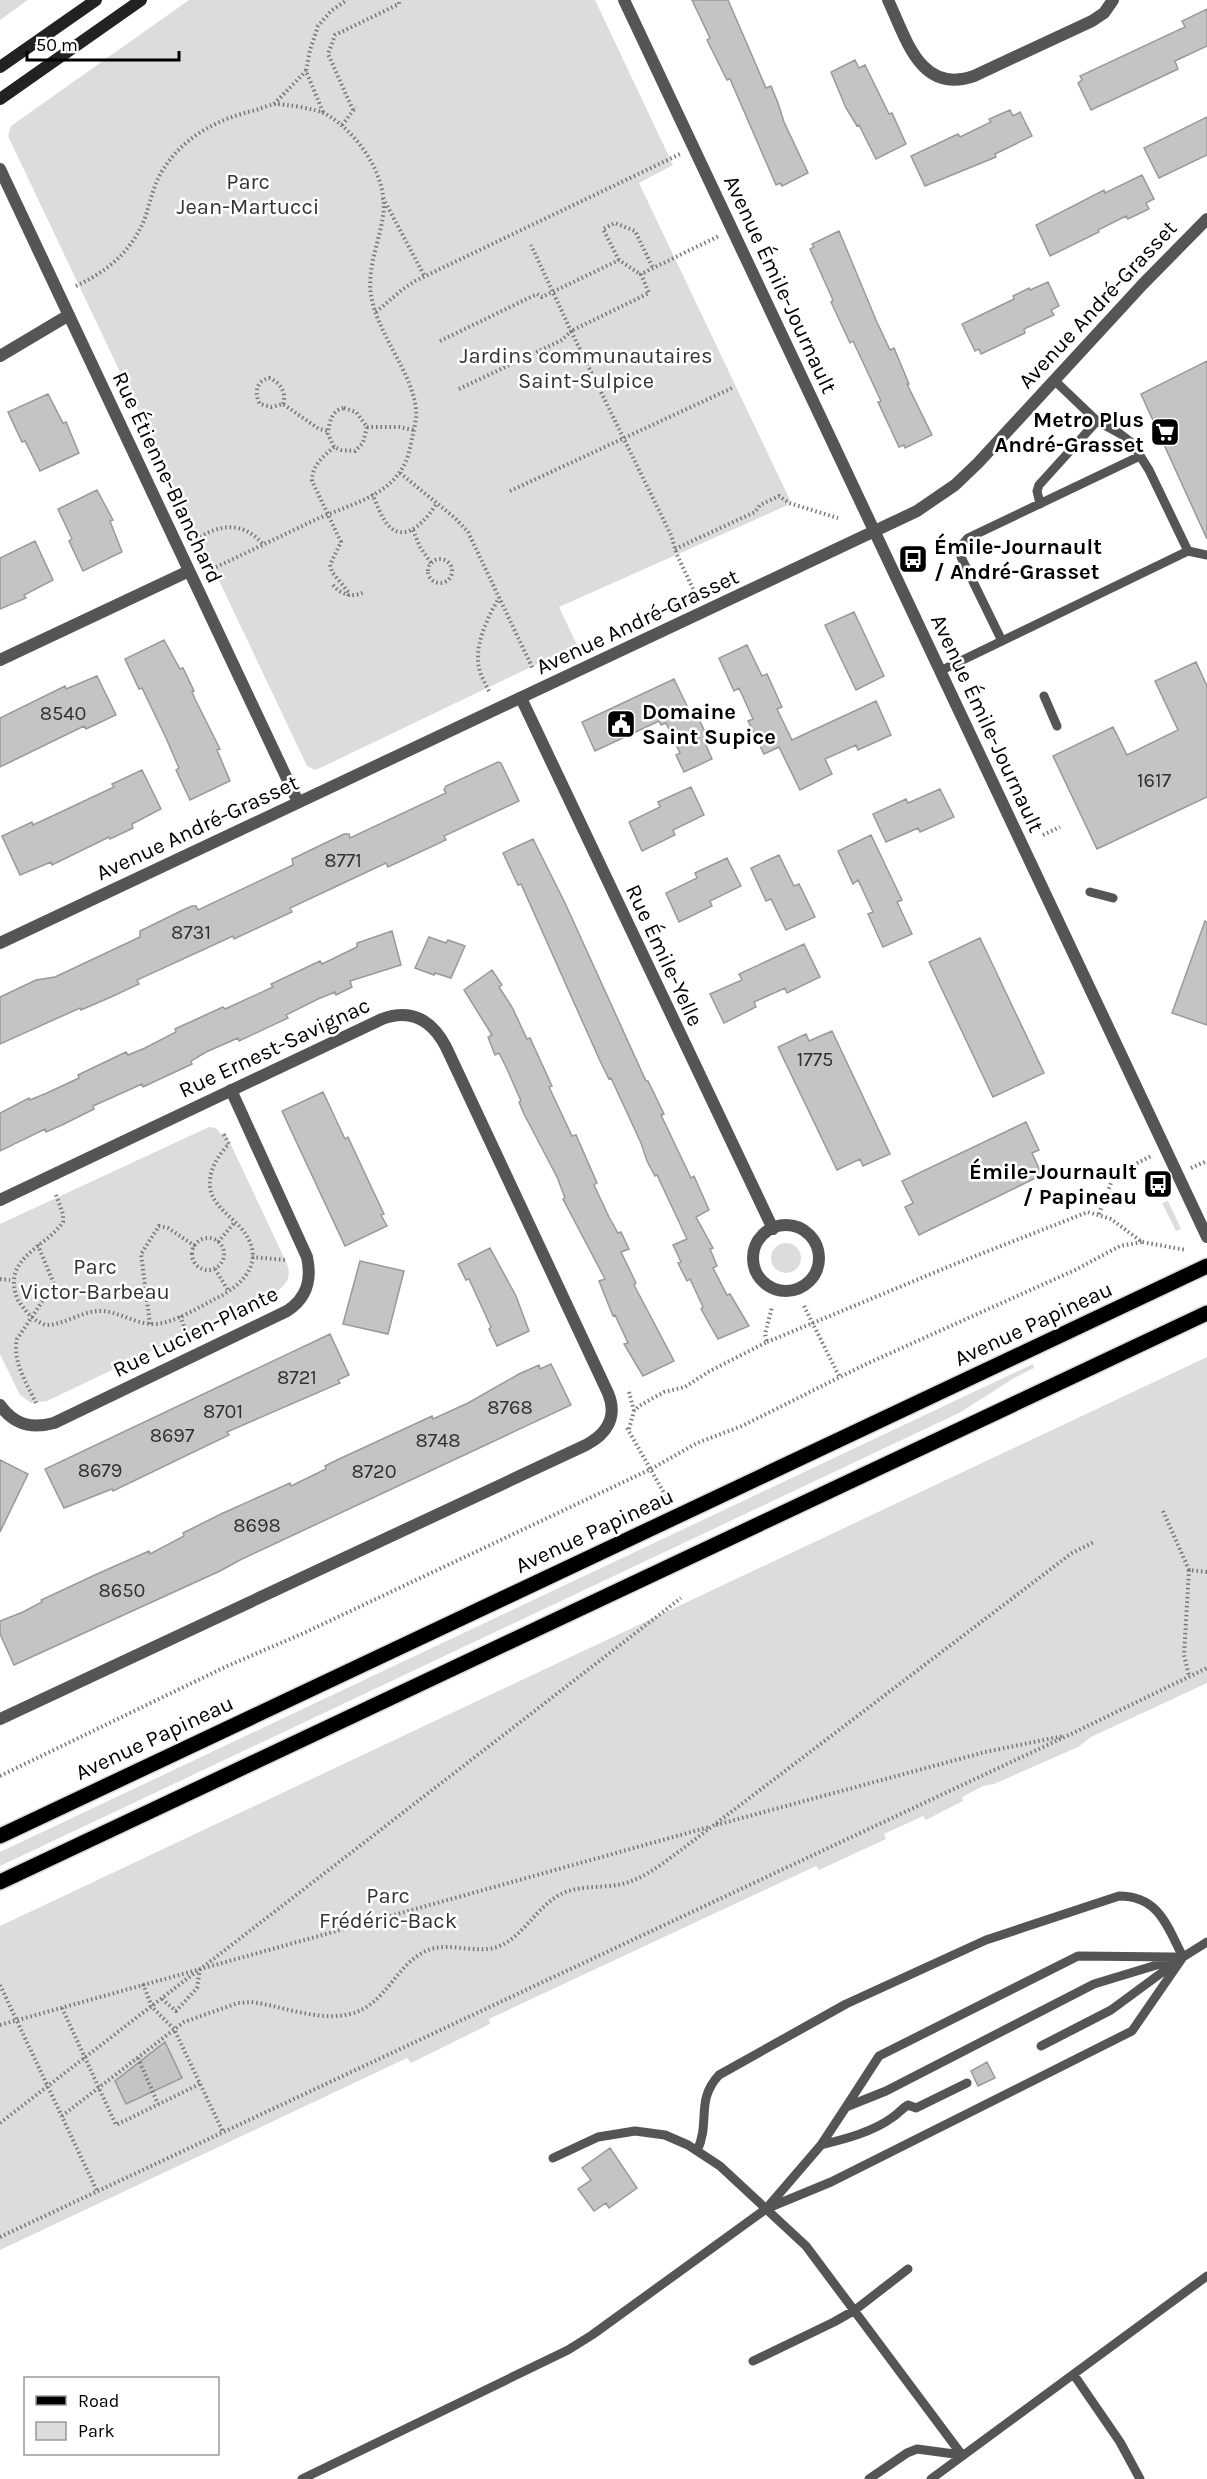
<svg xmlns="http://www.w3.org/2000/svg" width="1207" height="2479" font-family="Karla,sans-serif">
<rect width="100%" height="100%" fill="#fff"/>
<path fill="#dcdcdc" d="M0,0H28L0,20Z
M189,0H595L673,165L639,183L790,500L788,505L559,607L577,645L320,768L315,770L307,766L8,136L11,126Z
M209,1127L216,1128L221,1134L225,1132L287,1264C292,1276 286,1286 275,1292L47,1401L31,1403L20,1395L0,1354V1224Z
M1168,1201L1181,1229L1176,1231L1162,1203Z
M771 1258a15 15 0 1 1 30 0a15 15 0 1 1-30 0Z
M1207,1357V1683L1091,1737L1078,1747L994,1784L983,1786L962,1797L963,1801L926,1820L923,1816L884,1834L886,1839L819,1870L816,1866L489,2019L490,2024L411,2063L407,2058L0,2250V1926Z
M1033,1364L1034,1368L1014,1378L961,1412L0,1866V1852Z"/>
<path fill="#c4c4c4" stroke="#999" stroke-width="1.5" d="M692,0H728L766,88L771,86L778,103L784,122L808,173L782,186L780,183L776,185L730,79L727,80L707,40L710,38Z
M1207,9V46L1175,61L1178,69L1091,110L1078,83L1082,80L1080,76L1185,27L1182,21Z
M855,60L859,68L865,65L889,114L892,113L906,144L876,159L859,125L857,126L846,108L831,72Z
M1010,110L1013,116L1020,112L1032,136L995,154L996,157L925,186L911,156L958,134L960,137L991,122L989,119Z
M1207,117V155L1159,178L1144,148Z
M1142,175L1154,199L1146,203L1149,209L1128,219L1126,216L1098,230L1099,232L1050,256L1036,225L1104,190L1105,193Z
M839,231L876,320L890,350L894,348L909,384H907L932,435L905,448L904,445L899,447L878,402L881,401L853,341L850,343L831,302L833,300L810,249L814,247L812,244Z
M1048,282L1059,306L1051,310L1054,315L1024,329L1025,333L981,354L979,349L975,351L962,324L1014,299L1013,296L1029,288L1030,290Z
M1207,361V539L1141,394Z
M48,394L63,423L66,422L79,453L40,471L25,441L22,442L8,412Z
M97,490L113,520L110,521L122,552L83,571L69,541L72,539L58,509Z
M35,541L53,580L24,595L26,598L0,609V558Z
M854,612L884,676L856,690L825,625Z
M164,640L180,669L183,668L194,691L192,692L195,699L220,749L217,750L230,781L190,800L176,770L179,768L166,738L142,688L139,689L125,659Z
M747,645L762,676L767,674L782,707L777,709L792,740L876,701L891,735L858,750L856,745L825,759L832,774L800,790L779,747L764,754L748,721L753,719L739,688L734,691L719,658Z
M1196,662L1207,686V797L1097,849L1053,756L1113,727L1127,755L1178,730L1155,681Z
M97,676L116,715L86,729L84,726L0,767V718L65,686L66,689Z
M674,679L689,710L694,708L709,741L705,743L712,759L684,772L676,755L680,753L666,723L661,725L659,721L595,751L582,722Z
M498,762L501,763L519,801L444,836L446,840L388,867L386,863L337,886L290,908L292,912L234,939L233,936L137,980L139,984L111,997L81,1010L80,1008L0,1044V997L36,980L55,977L140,937V931L183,910L192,906H196L198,910L293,865L292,859L344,834H349L350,838L446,793L444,790L446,786Z
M142,770L161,809L132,824L133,828L110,839L109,837L52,865L51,862L20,875L2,836L32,822L33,825L63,811L114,787L112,784Z
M691,787L704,815L673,830L675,835L642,851L629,822L660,807L658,802Z
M940,789L954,817L920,832L918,828L886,842L873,814L906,799L908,803Z
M871,835L902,900L897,902L912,934L883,947L868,914L873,912L858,880L853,884L838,851Z
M533,839L565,903L646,1081H648L664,1114L661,1115L691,1178L694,1176L709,1210L696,1217L713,1248L710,1249L717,1266L713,1268L727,1295L730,1294L749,1326L718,1339L701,1309L703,1307L690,1279L687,1281L678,1263L681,1262L673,1245L687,1239L657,1175L655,1176L647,1161L641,1143L611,1078L609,1079L601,1063L521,884L518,885L503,853Z
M779,855L794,886L799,884L815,917L786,930L771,899L766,901L751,868Z
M727,858L741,886L710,901L712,906L679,922L666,893L697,878L695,873Z
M1205,921L1207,922V1025L1172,1013Z
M392,931L401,965L350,981L352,987L336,995L335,992L318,999L286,1015L288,1018L239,1041L238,1038L206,1052L191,1061L192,1064L175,1072L143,1087L142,1084L93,1106L94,1109L62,1125L46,1132L45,1129L0,1151V1113L29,1098L30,1100L47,1093L79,1078L78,1075L126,1052L128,1055L145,1048L176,1032L175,1029L223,1007L225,1009L273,987L271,984L320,961L322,964L357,947V943Z
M429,937L446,943L448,940L465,946L451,978L435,973L434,975L415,968Z
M980,938L1044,1073L993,1097L929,962Z
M804,944L820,977L787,993L785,988L754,1002L756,1007L724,1023L710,994L742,980L739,974Z
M492,970L502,985L499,987L512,1007L527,1039L530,1038L552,1086L549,1087L572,1136L576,1135L597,1183L594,1185L609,1217L618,1233L621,1232L629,1249L621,1252L636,1283L634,1285L674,1361L643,1376L624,1344L628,1343L615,1315L613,1316L599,1281L605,1279L563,1199L565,1198L557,1177L524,1114L519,1102L521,1101L507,1069L499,1053L495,1055L488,1037L492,1035L464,990Z
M832,1031L890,1154L863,1166L860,1159L837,1170L778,1047L806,1034L809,1041Z
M323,1092L345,1139L348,1137L360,1163L384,1214L381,1215L387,1226L345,1246L282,1111Z
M1026,1122L1039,1150L1032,1153L1042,1175L919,1235L905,1207L913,1203L902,1181Z
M490,1248L516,1296L529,1331L497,1346L489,1329L491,1327L469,1279L466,1280L458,1264Z
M360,1261L404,1271L388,1334L343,1324Z
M330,1334L349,1375L338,1380L340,1383L227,1432L229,1435L113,1491L112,1489L64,1508L45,1469Z
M551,1364L571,1405L240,1560L220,1571L14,1665L0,1634V1621L23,1612L42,1602L41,1600L97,1574L149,1551L150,1554L184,1536L183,1533L221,1514L290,1483L291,1486L326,1469L325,1466L337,1460L432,1416L433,1419L468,1403L519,1374L539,1365L540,1369Z
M0,1460L28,1474L0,1532Z
M165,2042L182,2078L126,2104L115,2081Z
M987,2062L995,2078L978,2086L971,2071Z
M610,2148L637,2188L609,2208L606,2203L594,2211L578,2189L591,2180L582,2168Z"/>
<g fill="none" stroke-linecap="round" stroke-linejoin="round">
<g stroke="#dbdbdb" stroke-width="18">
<path id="primary" d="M0,1836L1207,1266
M0,1882L1207,1313"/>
</g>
<path stroke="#777" stroke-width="4" stroke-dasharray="1.5 3" stroke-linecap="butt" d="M274,104L306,71
M353,110L328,54L335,35L399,4V0
M323,112L306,71L310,50L318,26L331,11L347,0
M342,125L356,107
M383,198L425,277
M619,260L603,229L615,223L635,231L653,268
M76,286C108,271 132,251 145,218C150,203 153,187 161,173C182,137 217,119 256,110C262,108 269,105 275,104C285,104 317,109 326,114C358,133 389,177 383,216C379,243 367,268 371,295C377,334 413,373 416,410C417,419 414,429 412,438C410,450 407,463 399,473C382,498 343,507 317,519C281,536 246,553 210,570
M376,312L403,289L415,281L680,154
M440,341L537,294L542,297L619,260L640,274
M459,389L562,340L571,331L531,245
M283,404C287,393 280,382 269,378C256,381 254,393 260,404L271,407L283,404L319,429L328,431
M344,408L356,412L367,427L363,443L355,451L341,450L334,447L328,434C329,422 332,410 344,408Z
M367,427H399L414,430
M334,447C323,457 312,465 312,481L341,542L330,565L332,572L349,593L348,597
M400,473L455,518L468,532L533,669
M510,491L732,388
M372,494C377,504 381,517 388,525C406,545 427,519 437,503
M413,530L420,547L431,563
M196,539C221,524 242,521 263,544
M675,549L755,512L760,505L779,496L789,503L838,518
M428 571a12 12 0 1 1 24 0a12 12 0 1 1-24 0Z
M333,585C341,595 353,598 364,592
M695,593L677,555L671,535L571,331L649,293L641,274L719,236
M489,691C484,681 478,671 478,660C477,639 489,615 499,598
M1043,835L1060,827
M1191,1168L1207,1161
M56,1195L63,1214V1222C46,1248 0,1258 18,1300C25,1311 33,1321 46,1325C64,1325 80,1312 98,1311C118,1310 135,1325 156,1324C176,1322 197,1308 215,1299C244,1285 268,1260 241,1228C233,1219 223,1212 216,1202C202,1183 214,1159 229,1144L223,1133
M1099,1214L1114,1175L1153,1155
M192 1254a16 16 0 1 1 32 0a16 16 0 1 1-32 0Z
M218,1242L235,1222
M252,1257L285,1260
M215,1269L229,1292
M0,1279L10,1280
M804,1306L840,1378
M180,1316L187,1334
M150,1324L141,1254L159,1226L168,1228L195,1246
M767,1342L955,1264L1088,1212L1111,1219L1142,1242L1186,1250
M629,1392L634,1411
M36,1403C27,1384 12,1361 17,1339L54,1284L37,1243
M627,1428L668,1500
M629,1429L634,1411L639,1406L664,1392L685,1387L708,1372L767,1342L765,1334L772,1307
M1163,1511L1189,1570L1207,1572
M1189,1570L1184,1655L1189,1676
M0,1776L225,1667L304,1633L651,1469L697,1443L742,1426L864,1365L1075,1270L1120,1246L1142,1242
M716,1825L985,1752L1063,1736
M203,1967L681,1598
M143,1984L152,2007L174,2029L223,2132
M0,1985L97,2191
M162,1999L176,2011L197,1988L200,1969
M62,2008L116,2125L200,2084
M0,2025L709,1827
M138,2058L158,2104
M62,2116L184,2022L238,2003L251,2002C283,2006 318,2022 350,2014C384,2006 394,1969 422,1953C446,1939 472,1955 497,1947C522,1938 534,1911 556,1897C575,1884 600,1889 622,1884C644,1879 663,1863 681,1850L1072,1553L1094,1542
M0,2123L197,1971
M0,2237L1073,1733L1207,1668"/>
<path stroke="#555" stroke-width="9" d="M1040,504L1037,491L1039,485L1097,421
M1188,551L1207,555
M1002,641L961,557V546L968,538L1140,456
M940,671L1188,551L1149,470L1132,443L1119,433L1097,421L1054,380
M1044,696L1057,726
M1090,892L1113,898
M1041,2046L1111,2010L1183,1957L1207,1942
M846,2107L879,2056L1078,1956L1174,1957
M821,2145C845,2139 873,2132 893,2117C899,2113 901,2109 908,2105L916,2108L967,2083
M697,2151C711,2121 695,2101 719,2075L846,2004L986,1940L1119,1896C1159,1896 1167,1926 1183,1957
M553,2158L598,2137L635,2131L665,2135L688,2145L720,2166L806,2246L962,2455
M768,2208L831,2182L1132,2031L1183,1957
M753,2361L834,2322L855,2310L908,2269
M1074,2375L1120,2442L1140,2479
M302,2479L568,2350L592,2335L766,2209L821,2145L846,2107L886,2091L1094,1984L1183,1957
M869,2479L907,2453L917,2449L962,2455
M931,2479L1207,2276"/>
<path stroke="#555" stroke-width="12" d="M624,0L1207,1237
M888,0C906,38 920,95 974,76L1092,21L1104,13L1113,0
M0,169L298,802
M0,356L69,315
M0,660L189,571
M521,698L773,1229
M0,943L917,511L955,485L978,463L1143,284L1207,219
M0,1200L382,1019C411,1008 432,1020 446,1047L608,1393C618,1417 607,1434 586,1445L0,1719
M753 1258a33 33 0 1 1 66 0a33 33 0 1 1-66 0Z
M0,1405C14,1425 32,1429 54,1423L287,1311C307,1298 312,1280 307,1257L231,1090"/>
<path stroke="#222" stroke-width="12" d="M0,67L96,0
M0,99L141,0"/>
<use href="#primary" stroke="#000" stroke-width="15"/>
</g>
<defs>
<g id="supermarket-square" transform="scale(1.5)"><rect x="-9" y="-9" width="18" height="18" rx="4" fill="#000" stroke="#fff"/><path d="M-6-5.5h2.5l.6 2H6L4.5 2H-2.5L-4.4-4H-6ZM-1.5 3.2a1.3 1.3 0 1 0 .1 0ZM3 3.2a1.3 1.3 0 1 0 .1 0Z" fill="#fff"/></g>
<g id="bus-square" transform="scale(1.5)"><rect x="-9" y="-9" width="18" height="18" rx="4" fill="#000" stroke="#fff"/><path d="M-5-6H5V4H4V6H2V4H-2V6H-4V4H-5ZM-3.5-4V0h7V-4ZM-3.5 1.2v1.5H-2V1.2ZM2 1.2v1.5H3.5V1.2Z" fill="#fff"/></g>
<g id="civic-square" transform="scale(1.5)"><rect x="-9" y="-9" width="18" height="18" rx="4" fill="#000" stroke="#fff"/><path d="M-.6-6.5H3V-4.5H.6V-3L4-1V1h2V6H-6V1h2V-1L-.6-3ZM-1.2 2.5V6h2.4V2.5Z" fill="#fff"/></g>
</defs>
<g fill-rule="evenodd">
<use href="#supermarket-square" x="1165" y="432"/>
<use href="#bus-square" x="913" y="559"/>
<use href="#civic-square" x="621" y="724"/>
<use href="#bus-square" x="1158" y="1184"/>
</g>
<g text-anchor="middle" stroke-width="5" stroke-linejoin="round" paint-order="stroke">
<g font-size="20" fill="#313131">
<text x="63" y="720">8540</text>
<text x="1154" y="787">1617</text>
<text x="343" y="867">8771</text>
<text x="191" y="939">8731</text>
<text x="815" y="1066">1775</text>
<text x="297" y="1384">8721</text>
<text x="510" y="1414">8768</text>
<text x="223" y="1418">8701</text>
<text x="172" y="1442">8697</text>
<text x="438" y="1447">8748</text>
<text x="100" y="1477">8679</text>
<text x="374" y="1478">8720</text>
<text x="257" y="1532">8698</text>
<text x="122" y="1597">8650</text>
</g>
<g font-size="22" fill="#333" stroke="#fff">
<text x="248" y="189">Parc<tspan x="248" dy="25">Jean-Martucci</tspan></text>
<text x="586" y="363">Jardins communautaires<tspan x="586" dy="25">Saint-Sulpice</tspan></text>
<text x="95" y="1274">Parc<tspan x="95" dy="25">Victor-Barbeau</tspan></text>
<text x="388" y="1903">Parc<tspan x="388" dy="25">Frédéric-Back</tspan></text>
</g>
<g font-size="22" fill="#000" stroke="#fff">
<text transform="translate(781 284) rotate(65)" y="8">Avenue Émile-Journault</text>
<text transform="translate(1097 304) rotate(-47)" y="8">Avenue André-Grasset</text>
<text transform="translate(168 477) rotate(65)" y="8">Rue Étienne-Blanchard</text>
<text transform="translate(637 621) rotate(-25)" y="8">Avenue André-Grasset</text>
<text transform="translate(988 723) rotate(65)" y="8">Avenue Émile-Journault</text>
<text transform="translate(197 827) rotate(-25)" y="8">Avenue André-Grasset</text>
<text transform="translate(665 955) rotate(65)" y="8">Rue Émile-Yelle</text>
<text transform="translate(274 1047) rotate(-25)" y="8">Rue Ernest-Savignac</text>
<text transform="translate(1033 1323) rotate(-25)" y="8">Avenue Papineau</text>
<text transform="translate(195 1331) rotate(-26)" y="8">Rue Lucien-Plante</text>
<text transform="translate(594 1530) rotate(-25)" y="8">Avenue Papineau</text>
<text transform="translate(154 1737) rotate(-25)" y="8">Avenue Papineau</text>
</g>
<g font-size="22" font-weight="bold" fill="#000" stroke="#fff" text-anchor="end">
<text x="1144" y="427">Metro Plus<tspan x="1144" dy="25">André-Grasset</tspan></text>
<text x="934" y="554" text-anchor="start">Émile-Journault<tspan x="934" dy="25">/ André-Grasset</tspan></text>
<text x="642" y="719" text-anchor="start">Domaine<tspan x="642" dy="25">Saint Supice</tspan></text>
<text x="1137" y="1179">Émile-Journault<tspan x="1137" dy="25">/ Papineau</tspan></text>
</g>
</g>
<rect x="24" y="2377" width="195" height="78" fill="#ffffff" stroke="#999999" stroke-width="1.5"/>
<rect x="36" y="2396" width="30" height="9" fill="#000000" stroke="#999999" stroke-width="1.5"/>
<text x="78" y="2407" font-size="18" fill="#000000">Road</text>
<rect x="36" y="2422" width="30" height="18" fill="#dcdcdc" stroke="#999999" stroke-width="1.5"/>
<text x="78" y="2437" font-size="18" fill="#000000">Park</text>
<path d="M27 51v9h152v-9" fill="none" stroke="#000000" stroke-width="3"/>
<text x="36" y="51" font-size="18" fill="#000000" stroke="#ffffff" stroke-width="4.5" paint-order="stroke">50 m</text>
</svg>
